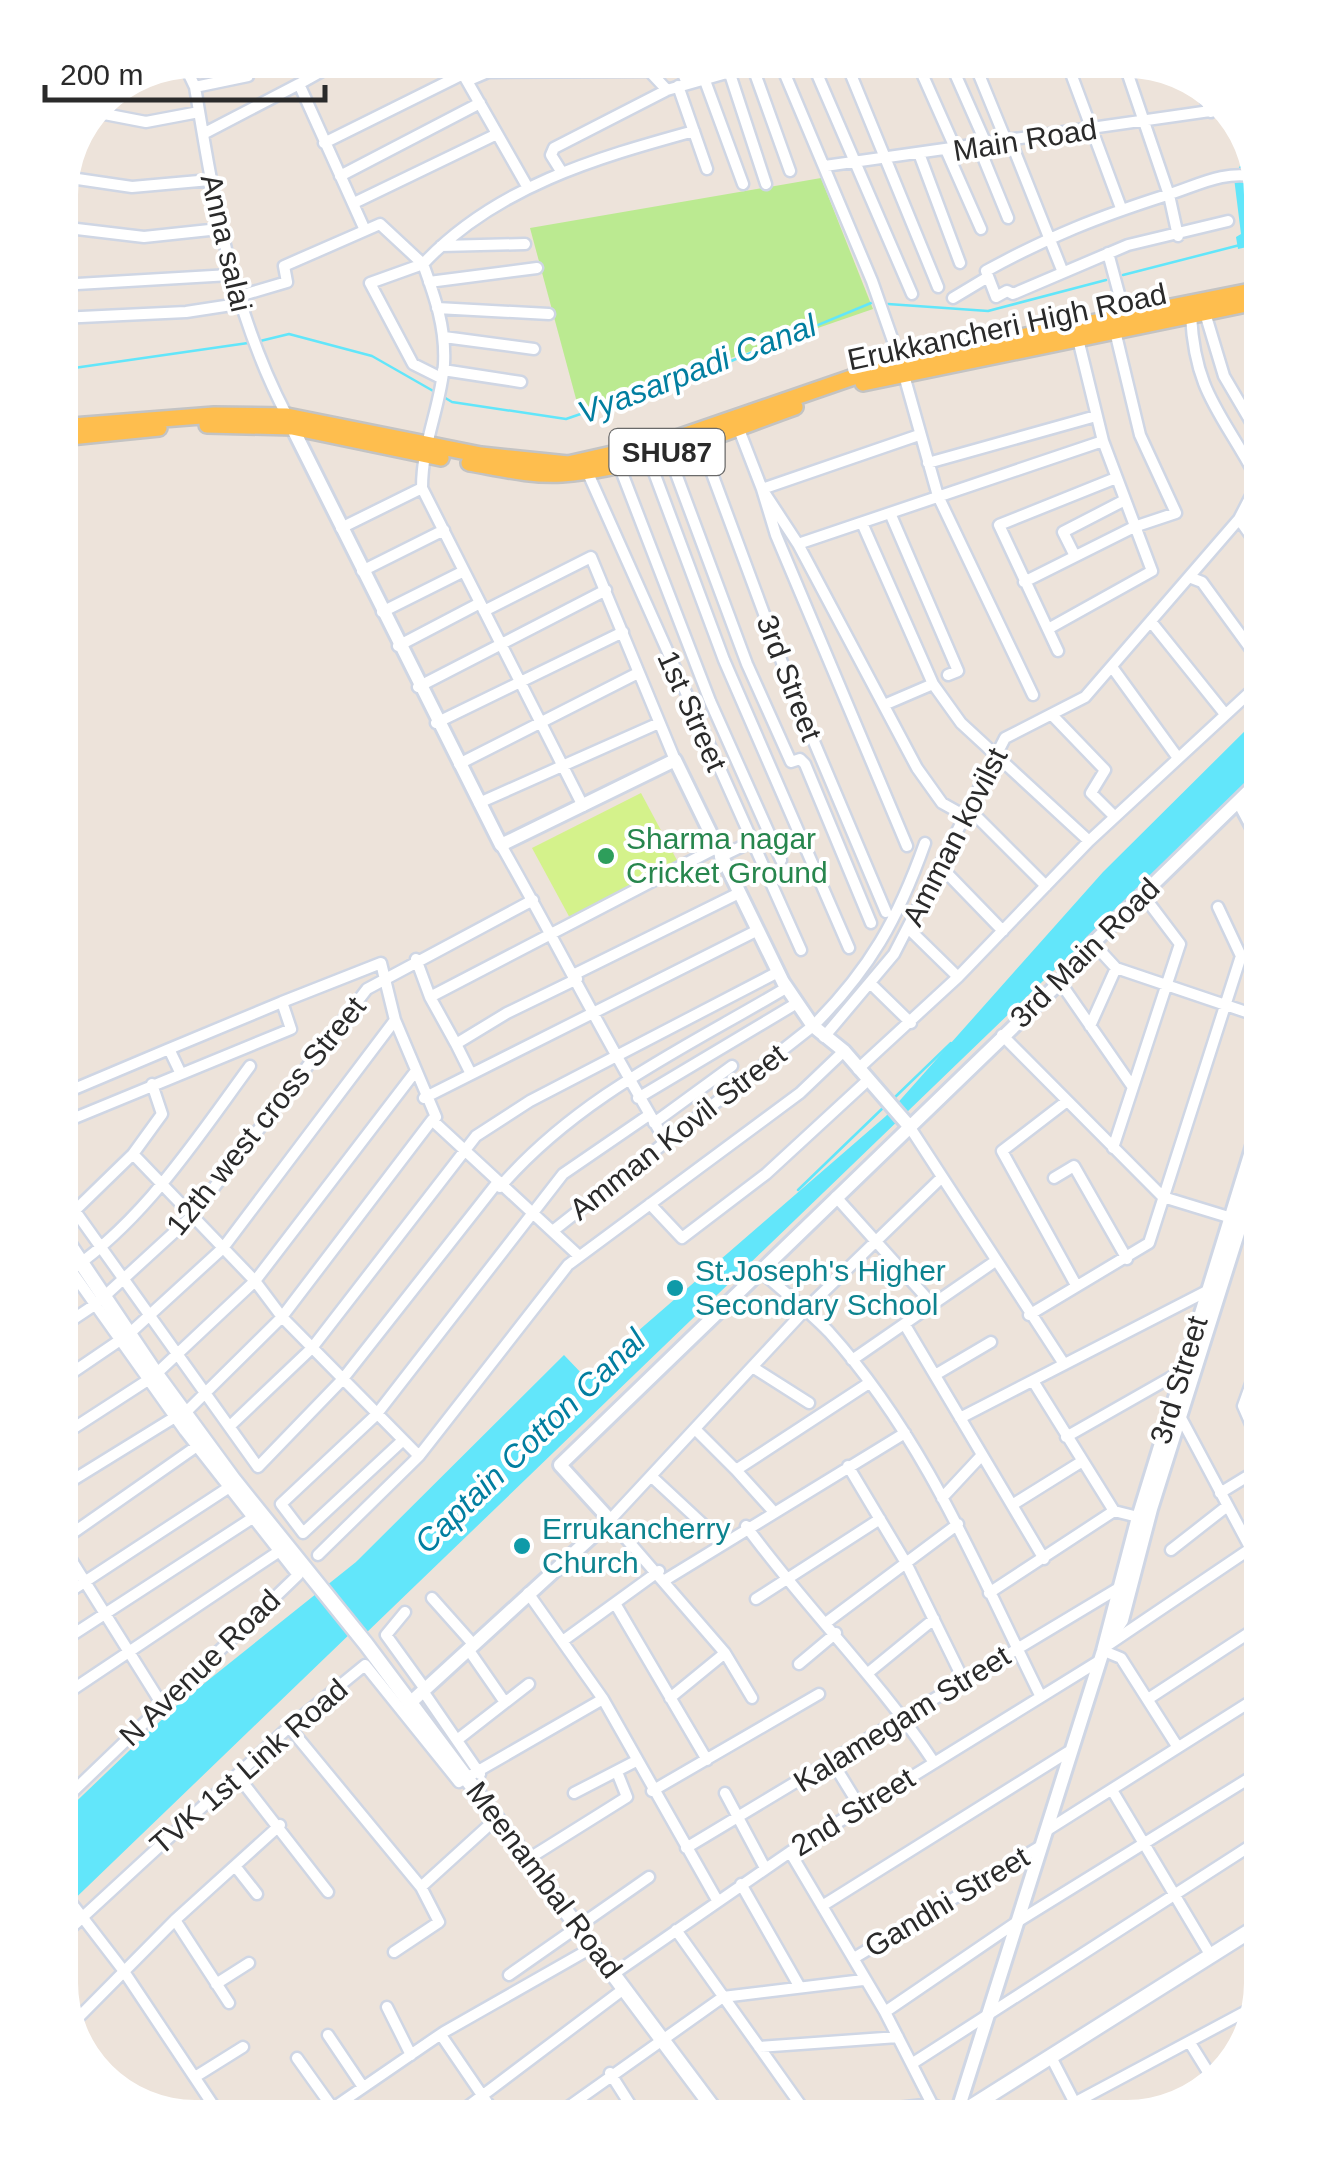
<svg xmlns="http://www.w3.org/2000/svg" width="1321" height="2177" font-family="Arial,sans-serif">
<rect width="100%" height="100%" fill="#ede3da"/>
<path fill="#bbea91" d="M821,178L873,309L579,410L530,228Z"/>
<path fill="#d4f28b" d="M641,793L679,864L571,920L532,848Z"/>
<path fill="#62e6fa" d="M1250,145L1261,202V244L1238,249L1236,237L1241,234L1234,178Z
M1261,715V771L363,1636L355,1629L60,1913V1817L176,1706L356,1562L564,1355L585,1377L886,1116L1103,872Z"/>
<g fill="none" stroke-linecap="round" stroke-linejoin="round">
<path stroke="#62e6fa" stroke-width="2.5" d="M1123,275L1240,245
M888,304L988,311L1106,280
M256,342L289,334L372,356L435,392
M60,370L248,343
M442,396L452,402L566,419L712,369L871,303
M892,1100L951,1043
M798,1190L886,1105"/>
<g stroke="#cfd6e4" stroke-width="15">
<path id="minor" d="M455,60L528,188
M639,60L667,90
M677,60L687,83
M779,60L872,281L900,361L938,496L1033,695
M811,60L912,294
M845,60L938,287
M916,60L956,150
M949,60L987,146
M973,60L1007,143
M1066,60L1121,208
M1123,60L1169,195L1178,236
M184,64L195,87C214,202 232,311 287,416
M752,65L790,171
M729,71L766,184
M704,78L743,184
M467,81L488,72L646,71
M1198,82L1211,112
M299,84L342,60
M678,86L707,169
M195,87L248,76L251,64L259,60
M94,112L146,122L199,112
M203,134L299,84L364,228
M1011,142L1062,270
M324,143L463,74
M979,147L1008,218
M947,152L981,229
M920,156L960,263
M825,166L1224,109
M561,171L551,155L554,148L667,90L772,60
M340,176L480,103
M64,177L132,187L210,180
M354,203L497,134
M1228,221L1128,245L1013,294L1007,291L996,297L986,271C1050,236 1098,217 1167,195C1199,185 1223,170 1257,177
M60,227L144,237L219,229
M441,246L525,244
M1108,253L1125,316
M429,282L537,268
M60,285L230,275
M236,297L287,282L284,266L380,224L423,264L370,283L413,364L441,378
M953,298L988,277
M437,308L549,314
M1205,313L1224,376L1261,439
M60,318L186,312L238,304
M444,337L534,349
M443,370L521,382
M738,427L762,489L798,544L917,768L942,803L967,817
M700,441L793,692L886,912
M668,452L747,664L791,762L800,759L805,764L871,923
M649,459L724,660L849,948
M928,463L1096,416
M619,465L710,701L781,860
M587,471L801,950
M890,513L958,671L948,675
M1239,519L1261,550
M862,523L933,684L961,723L1089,841
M341,528L422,488
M798,544L1103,441
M1075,556L1063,532L1123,501
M362,571L444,530
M1189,577L1202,582L1261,663
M1024,582L1134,527L1176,513L1140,435L1115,331
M484,611L591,557L675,760
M382,612L464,571
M1152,623L1225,714
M1048,629L1152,571L1103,441L1078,339
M398,646L480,603
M1058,651L999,525L1116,478
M1112,667L1178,758
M418,687L606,590
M884,705L933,684
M1053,716L1105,770L1091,793L1115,817
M436,723L623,632
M459,764L638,673
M479,803L659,723
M583,806L422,488C422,442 441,406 444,364C446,328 435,297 423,264C495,187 596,158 694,131
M971,811L1046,886
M501,845C557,943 607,1044 665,1140
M907,846L776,535L762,489L919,435
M720,857L749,843
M939,865L1003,931
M909,929L958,977
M1093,943L1116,968L1261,1017
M416,959L430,997L716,848
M575,974L737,894
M1060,982L1132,1086
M870,983L911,1023
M430,997L456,1044L507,1013L577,979
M1090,1026L1116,968
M1002,1035L1163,1197L1261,1227
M824,1037L894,954L1005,738L1085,697L1239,519L1253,492L1255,475C1221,412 1195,392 1191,316
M456,1044L471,1074
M169,1049L282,1002
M858,1069L958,977L1089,841L1261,682
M60,1095L169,1049L181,1074
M424,1098L756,931
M638,1098L797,1003
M1067,1101L1002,1151L1076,1285
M654,1123L732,1066
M60,1124L291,1029L282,1002L381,963L395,1020L436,1117L432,1120L579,1256
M909,1126L1064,1364
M1113,1148L1180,944L1143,895
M133,1154L255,1281L282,1317L419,1456
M1054,1178L1074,1166L1127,1259
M500,1187C579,1096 685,1048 786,988
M836,1197L933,1305
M650,1204L682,1238L766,1174L868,1080
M75,1211L258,1467L342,1380L497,1183
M60,1225L133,1154L162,1114L152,1084
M554,1230L813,1026C870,969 898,919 925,843
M760,1271C783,1291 808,1310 829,1332C924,1437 978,1570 1040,1695
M60,1277C140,1227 195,1141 250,1066
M1029,1315L1149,1243L1241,956L1218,907
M905,1325L1044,1559
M60,1328L96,1304L192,1216L367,989L533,900
M852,1360L994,1262
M754,1368L809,1403
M156,1374L255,1281L415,1072
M935,1375L991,1342
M60,1381L129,1334L223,1248L395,1020
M1033,1381L1114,1511L1138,1517
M185,1413L282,1317L432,1120
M960,1418L1207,1291
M1181,1418L1261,1568
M230,1426L312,1348L476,1136L530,1101L778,972
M695,1429L736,1470L869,1383
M60,1437L148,1380
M1066,1437L1182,1371
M401,1442L303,1533L281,1504L376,1415L563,1174L649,1115
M1261,1447L1243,1406L1261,1356
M848,1466L906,1563L963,1679
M736,1470L773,1511
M651,1476L722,1542
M60,1488L175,1417
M1220,1493L1261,1468
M942,1498L982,1455
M1012,1505L1081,1462
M746,1526C805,1607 877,1677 933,1761
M60,1542L161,1703
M60,1542L197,1446
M1171,1550L1226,1507
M318,1555L419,1456L568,1265L800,1093L844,1051
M665,1580L905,1433
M528,1593L603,1699L717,1900
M989,1593L1114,1511
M60,1598L228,1488
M432,1598L473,1644
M756,1599L880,1519
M616,1605L707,1760
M405,1612L386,1635L425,1689
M827,1622L958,1524
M564,1640L659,1571
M60,1643L251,1519
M1105,1647L1250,1549
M468,1649L504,1701
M1104,1651L1121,1658L1177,1746
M725,1653L752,1698
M799,1664L836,1633
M868,1673L934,1619
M423,1691L480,1774
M60,1698L278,1552
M670,1698L725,1653L610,1520L805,1310L940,1179
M1148,1699L1261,1625
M289,1727L421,1887
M457,1740L529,1684
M833,1763L860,1807
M237,1775L328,1892
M1112,1790L1211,1956
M652,1791L819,1694
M574,1793L636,1761
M725,1793L765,1868
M60,1804L298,1575L185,1431L60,1255
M1049,1829L1261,1695
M686,1848L1117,1589
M790,1852L885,2012L932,2104
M528,1859L627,1797L617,1772
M235,1866L257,1894
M741,1884L798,1984
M60,1888L123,1970L221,2117
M822,1906L1068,1752
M175,1920L229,2003
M676,1930L809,2117
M60,1938L289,1727L365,1665L459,1782L603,1699
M394,1952L439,1922L421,1887L498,1817
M854,1958L1041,1846
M615,1973L790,1852L1099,1661
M509,1975L649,1877
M216,1984L249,1963
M387,2007L411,2055
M885,2012L1017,1922L1261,1771
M70,2026L175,1920L280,1825
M328,2035L363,2087
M441,2035L497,2117
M1190,2043L1213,2080
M759,2047L898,2037
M1051,2057L1082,2117
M297,2058L332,2107
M913,2063L1261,1839
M610,2073L638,2117
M195,2077L243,2047
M320,2117L444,2032L595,1946
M454,2117L625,1988
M554,2117L723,1997L863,1980
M819,2117L932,2104L957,2117
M1048,2117L1254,2007"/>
</g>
<g stroke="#cfd6e4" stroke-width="18">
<path id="tertiary" d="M292,427L501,845L675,760L783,982L813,1026L844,1051L909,1126
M1239,802L1261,843
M1107,1642L1122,1620L1151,1509L1261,1160
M410,1703L610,1520L560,1465L1060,982L1093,943L1261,779
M956,2116L1103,1651L1137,1521L1261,1119"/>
</g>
<g stroke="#cfd6e4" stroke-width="19">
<path id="secondary" d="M60,1231L156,1374L233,1479L366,1644L720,2117
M955,2117L1261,1924"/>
</g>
<g stroke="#c3c3c3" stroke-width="20">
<path id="primary" d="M863,383L1261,301
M207,425L292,427L441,458
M60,427L214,415L287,416L481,455L568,464L665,442L900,361L1261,289
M60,438L159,428
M469,463C499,468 531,476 562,474C642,468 719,434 795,407"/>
</g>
<use href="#minor" stroke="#fff" stroke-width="10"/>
<use href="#tertiary" stroke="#fff" stroke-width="12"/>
<use href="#secondary" stroke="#fff" stroke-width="14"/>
<use href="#primary" stroke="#febe4e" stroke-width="15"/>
</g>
<circle fill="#2e9e5b" stroke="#fff" stroke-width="4" cx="606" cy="856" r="10"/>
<g fill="#0f9aa8" stroke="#fff" stroke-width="4">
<circle cx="675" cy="1288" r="10"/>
<circle cx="522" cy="1546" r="10"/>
</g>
<g text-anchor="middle" stroke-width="8" stroke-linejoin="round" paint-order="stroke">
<rect fill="#fff" stroke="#6a6a6a" stroke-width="2.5" x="609.5" y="429" width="115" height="46" rx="8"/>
<g font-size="28" font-weight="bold" fill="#2a2a2a">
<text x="667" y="462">SHU87</text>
</g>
<g font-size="30" fill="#2a2a2a" stroke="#fff">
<text transform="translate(1025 140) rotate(-9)" y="10">Main Road</text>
<text transform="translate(226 243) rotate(77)" y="10">Anna salai</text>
<text transform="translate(1007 327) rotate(-12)" y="10">Erukkancheri High Road</text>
<text transform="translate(789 678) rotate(69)" y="10">3rd Street</text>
<text transform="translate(692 711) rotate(66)" y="10">1st Street</text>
<text transform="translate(955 837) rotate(-63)" y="10">Amman kovilst</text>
<text transform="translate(1085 953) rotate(-45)" y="10">3rd Main Road</text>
<text transform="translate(266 1116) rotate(-51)" y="10">12th west cross Street</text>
<text transform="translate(678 1132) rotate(-38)" y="10">Amman Kovil Street</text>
<text transform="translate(1179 1380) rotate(-73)" y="10">3rd Street</text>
<text transform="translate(200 1668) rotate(-44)" y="10">N Avenue Road</text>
<text transform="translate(902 1719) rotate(-32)" y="10">Kalamegam Street</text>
<text transform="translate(249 1767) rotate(-41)" y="10">TVK 1st Link Road</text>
<text transform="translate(853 1812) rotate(-32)" y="10">2nd Street</text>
<text transform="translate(544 1880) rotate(53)" y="10">Meenambal Road</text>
<text transform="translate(947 1902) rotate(-31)" y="10">Gandhi Street</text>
</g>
<g font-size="30" fill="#27864d" stroke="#fff" text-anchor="start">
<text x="626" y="849">Sharma nagar<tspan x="626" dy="34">Cricket Ground</tspan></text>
</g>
<g font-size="30" fill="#0d838f" stroke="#fff" text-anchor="start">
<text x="695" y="1281">St.Joseph's Higher<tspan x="695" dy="34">Secondary School</tspan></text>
<text x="542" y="1539">Errukancherry<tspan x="542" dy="34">Church</tspan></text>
</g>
<g font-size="32" font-style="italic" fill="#017ea0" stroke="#fff">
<text transform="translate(697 369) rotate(-21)" y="11">Vyasarpadi Canal</text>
<text transform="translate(530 1441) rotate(-44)" y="11">Captain Cotton Canal</text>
</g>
</g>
<path d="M0 0H1321V2177H0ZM195 78H1127A117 117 0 0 1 1244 195V1983A117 117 0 0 1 1127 2100H195A117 117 0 0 1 78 1983V195A117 117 0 0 1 195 78Z" fill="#fff" fill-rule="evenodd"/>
<path d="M45 85v15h280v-15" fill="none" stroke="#2a2a2a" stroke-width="5"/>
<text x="60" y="85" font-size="30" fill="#2a2a2a" stroke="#ffffff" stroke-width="8" paint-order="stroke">200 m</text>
</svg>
